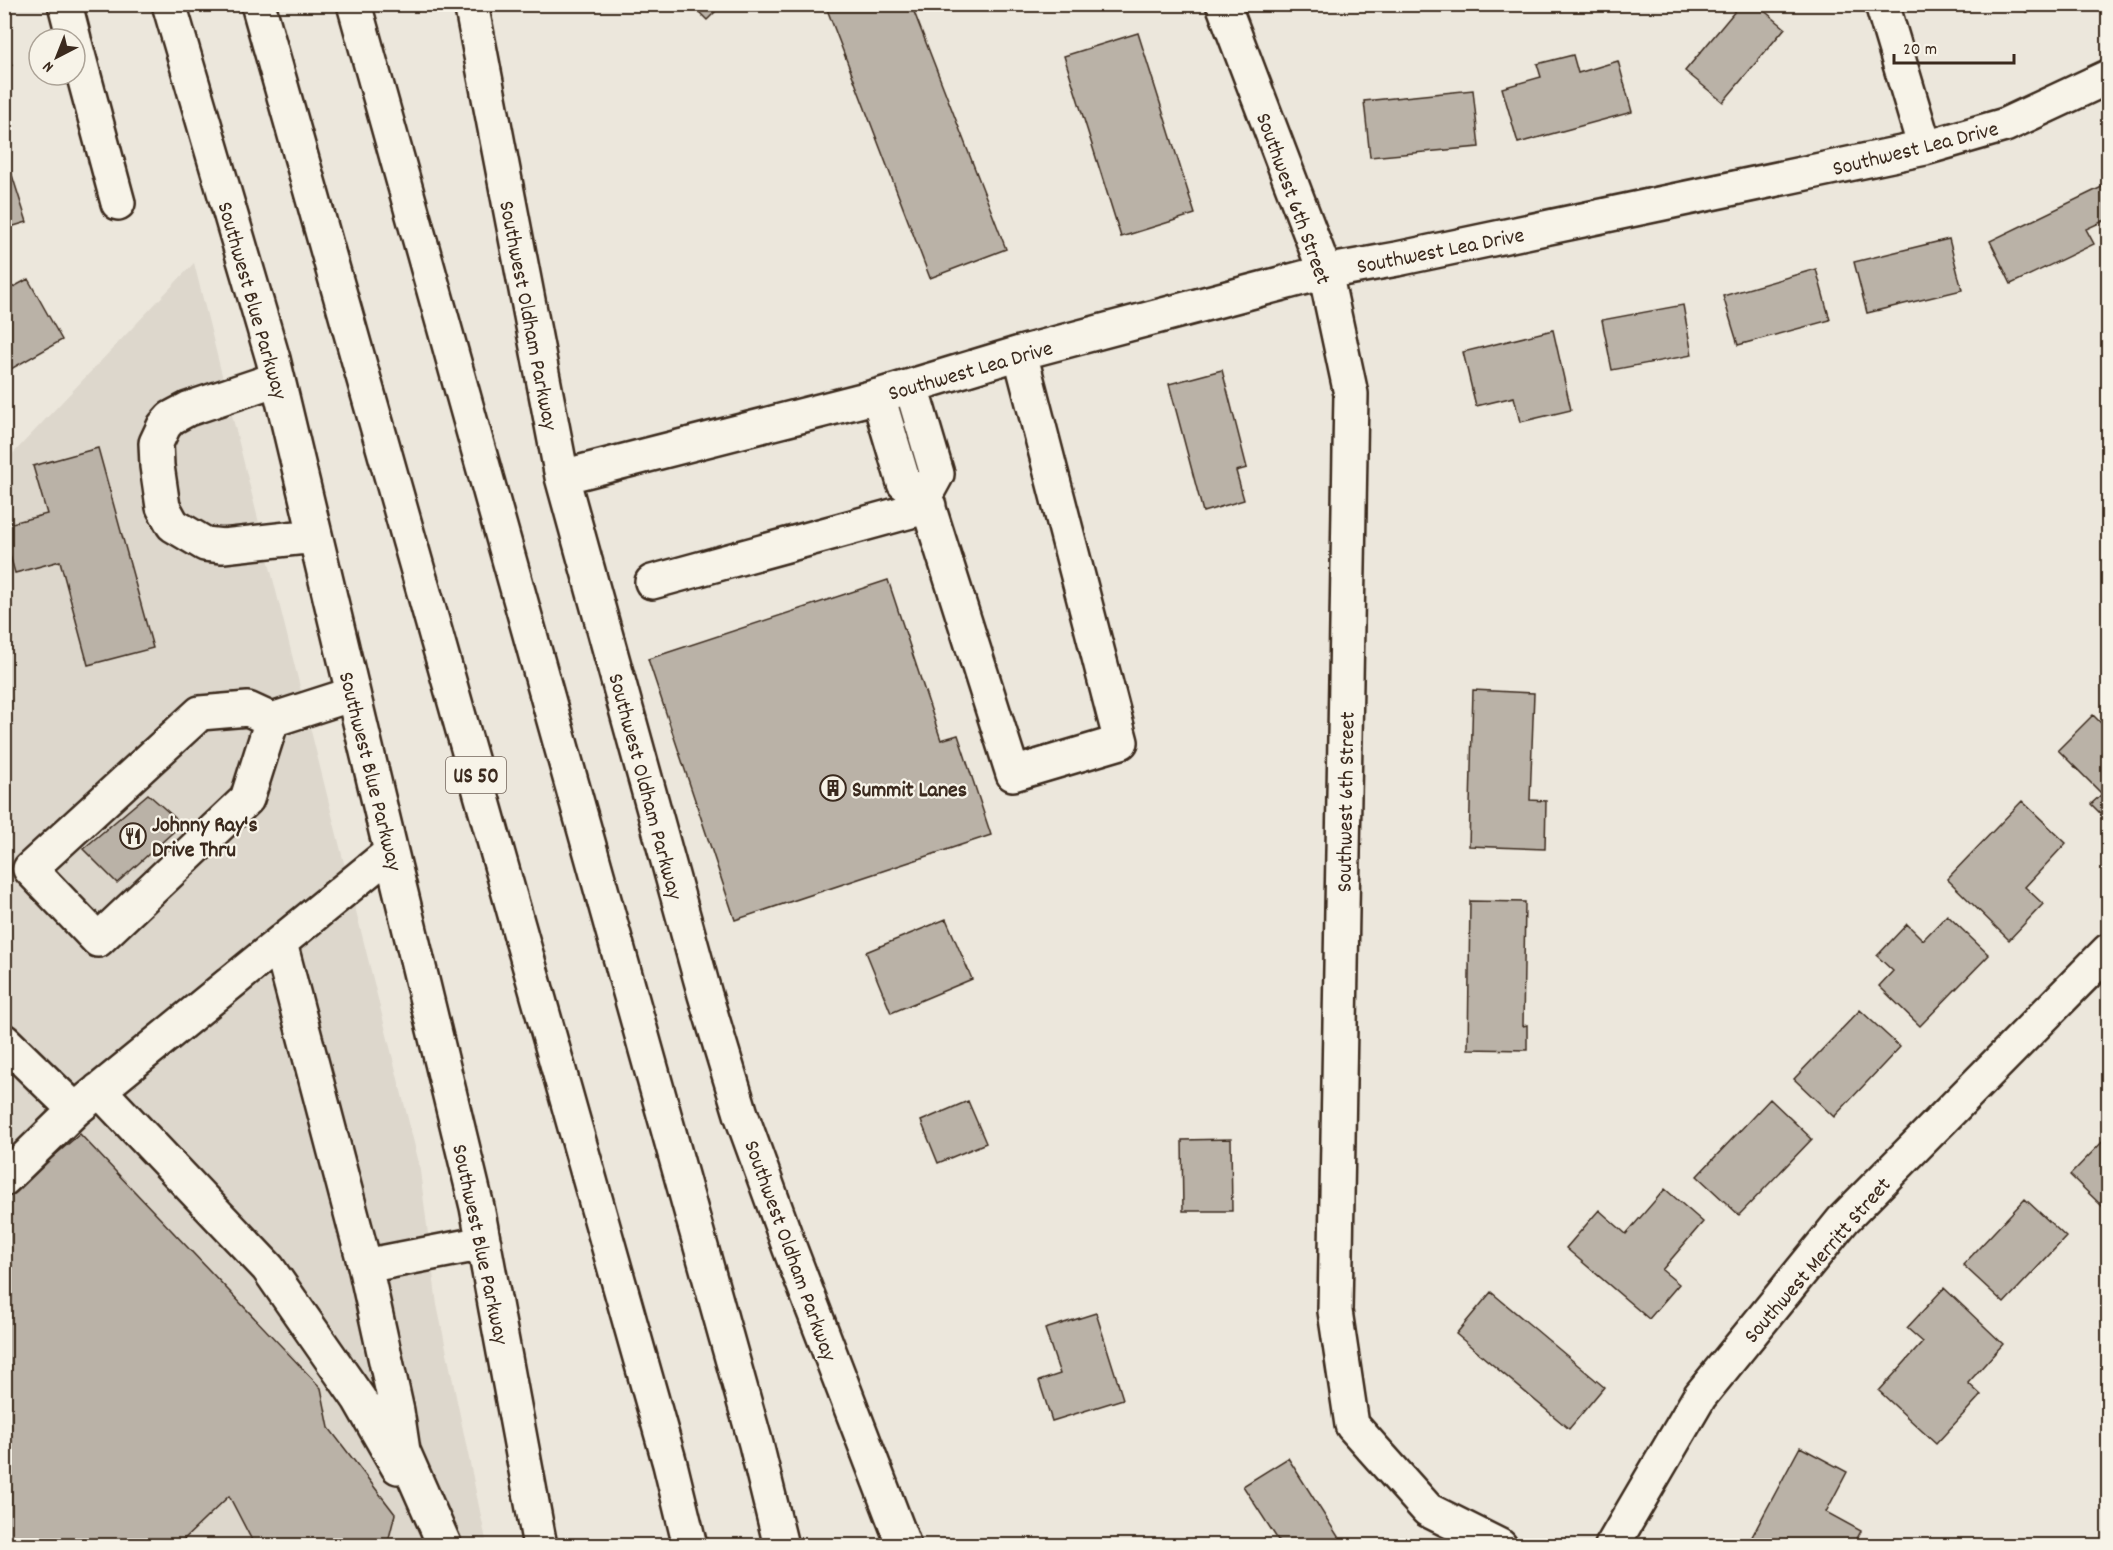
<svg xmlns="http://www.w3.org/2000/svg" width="2113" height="1550" font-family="Dekko,sans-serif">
<rect width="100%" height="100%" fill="#ece7dc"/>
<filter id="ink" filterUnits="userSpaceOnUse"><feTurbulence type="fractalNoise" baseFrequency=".0167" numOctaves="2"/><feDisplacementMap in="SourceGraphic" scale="12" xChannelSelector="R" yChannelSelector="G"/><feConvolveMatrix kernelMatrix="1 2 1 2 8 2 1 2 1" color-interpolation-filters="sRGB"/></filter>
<g filter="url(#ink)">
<path fill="#ddd7cc" d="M194,263L419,1163L437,1305L487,1545H5L4,463Z"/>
<path fill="#bab2a7" stroke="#3b2a1e" stroke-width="1.5" d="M691,4H723L707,20Z
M825,4H911L1006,249L930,278Z
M1741,4H1756L1785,28L1723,102L1685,71Z
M2018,4H2034L2027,13Z
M1138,33L1195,214L1121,237L1064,56Z
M4,47L12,65L4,68Z
M1573,55L1578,73L1618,61L1632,112L1518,143L1502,88L1541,77L1537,64Z
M1473,90L1479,147L1370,157L1364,101Z
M4,150L27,222L4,229Z
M2108,184V219L2086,229L2094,244L2011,284L1990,241Z
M1949,239L1962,290L1867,313L1854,262Z
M1816,269L1830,320L1738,345L1723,296Z
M28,279L62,340L4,373V292Z
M1683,305L1692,355L1612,370L1602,320Z
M1553,330L1571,410L1520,422L1514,397L1476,406L1463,352Z
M1222,370L1247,468L1236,471L1244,500L1203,512L1169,384Z
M98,448L153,648L88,665L60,561L15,573L4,534V525L47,514L33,466Z
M888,580L941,740L958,735L991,835L735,920L648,659Z
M1473,690L1534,693L1530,800L1546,801L1545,849L1469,846Z
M2093,715L2108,730V821L2091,804L2102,794L2058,750Z
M148,794L182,824L117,883L83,849Z
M2022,801L2066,843L2025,887L2043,904L2009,940L1947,879Z
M1470,901L1525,902L1523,1026L1527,1025V1050L1468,1049Z
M1947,915L1989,955L1920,1026L1879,986L1893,971L1877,956L1907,924L1923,940Z
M946,919L972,979L891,1013L866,952Z
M1860,1010L1900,1047L1834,1117L1794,1079Z
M1770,1099L1812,1139L1739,1215L1697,1176Z
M968,1101L986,1143L938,1163L921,1121Z
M80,1134L321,1388L329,1428L395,1514L387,1546H255L229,1496L177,1546H4V1198Z
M2108,1136V1204L2104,1208L2070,1175Z
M1231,1139L1232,1211H1183L1182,1140Z
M1665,1189L1703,1222L1662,1270L1679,1284L1649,1319L1566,1248L1599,1210L1626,1234Z
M2025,1199L2066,1237L2004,1303L1963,1265Z
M1944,1288L2003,1344L1968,1383L1981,1395L1936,1444L1879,1391L1923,1342L1907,1328Z
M1491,1292L1604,1387L1569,1429L1456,1334Z
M1096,1313L1123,1399L1052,1421L1039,1381L1060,1374L1045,1329Z
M1800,1447L1847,1472L1826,1512L1861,1531L1853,1546H1747Z
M1288,1458L1344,1546H1282L1243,1486Z"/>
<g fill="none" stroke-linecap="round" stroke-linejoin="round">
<g stroke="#3b2a1e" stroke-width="38">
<path id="minor" d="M65,4L74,39
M169,4L273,359L391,852L477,1207L540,1546
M471,4L562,477L705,995L741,1114L790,1249L904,1546
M1223,4L1325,272L1351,394L1335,1311L1352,1425L1428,1510L1500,1546
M1882,4L1925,148
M75,43L118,203
M277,379L188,409L171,418L164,426L156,443L157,466L163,507L173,525L205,544L223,546L315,536
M911,386L937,474L925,496
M878,396L904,483L925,496L1013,774L1121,742L1020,353
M562,477L878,396L1020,353L1325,272L1397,259L1925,148L2005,125L2108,77
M652,582L929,506
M272,720L247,799L98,940L30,869L200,713L248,709L272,720L353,694
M280,943L365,1266L397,1411L403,1451L444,1544
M4,1041L75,1110
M99,1090L268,1268L359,1399L398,1467
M4,1179L75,1110L391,852
M365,1266L484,1243
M1612,1546L1700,1396L1843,1220L2108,951"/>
</g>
<g stroke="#3b2a1e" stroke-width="38">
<path id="highway" d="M258,4L670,1464L690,1546
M354,4L756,1444L781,1546"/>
</g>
<use href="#minor" stroke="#f7f3e8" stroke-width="33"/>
<use href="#highway" stroke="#f7f3e8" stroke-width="33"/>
</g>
</g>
<defs>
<g id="building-ring" transform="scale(1.35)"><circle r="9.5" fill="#f7f3e8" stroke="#3b2a1e" stroke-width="1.5"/><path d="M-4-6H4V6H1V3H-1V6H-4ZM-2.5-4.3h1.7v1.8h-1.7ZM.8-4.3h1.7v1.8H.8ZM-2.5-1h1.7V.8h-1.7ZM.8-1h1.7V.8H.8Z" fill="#3b2a1e"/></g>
<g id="restaurant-ring" transform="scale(1.35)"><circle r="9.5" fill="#f7f3e8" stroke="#3b2a1e" stroke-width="1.5"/><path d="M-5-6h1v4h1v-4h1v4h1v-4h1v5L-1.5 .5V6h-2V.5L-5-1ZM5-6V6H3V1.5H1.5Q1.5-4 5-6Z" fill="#3b2a1e"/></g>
</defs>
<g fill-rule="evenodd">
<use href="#building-ring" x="833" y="788"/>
<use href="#restaurant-ring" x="133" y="836"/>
</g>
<g text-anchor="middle" stroke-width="4.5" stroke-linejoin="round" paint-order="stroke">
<rect fill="#f7f3e8" stroke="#73665b" stroke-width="1.5" x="446" y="757" width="60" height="36" rx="4.5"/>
<g font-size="21" font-weight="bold" fill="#3b2a1e">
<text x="476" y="782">US 50</text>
</g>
<g font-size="22" fill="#3b2a1e" stroke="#f7f3e8">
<text transform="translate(1915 147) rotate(-14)" y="8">Southwest Lea Drive</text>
<text transform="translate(1295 198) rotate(70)" y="8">Southwest 6th Street</text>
<text transform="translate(1440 249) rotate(-11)" y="8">Southwest Lea Drive</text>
<text transform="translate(254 300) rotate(74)" y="8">Southwest Blue Parkway</text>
<text transform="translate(530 315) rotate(79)" y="8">Southwest Oldham Parkway</text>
<text transform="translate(970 369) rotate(-16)" y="8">Southwest Lea Drive</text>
<text transform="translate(372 771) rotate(76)" y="8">Southwest Blue Parkway</text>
<text transform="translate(647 786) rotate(75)" y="8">Southwest Oldham Parkway</text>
<text transform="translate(1344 802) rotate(-89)" y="8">Southwest 6th Street</text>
<text transform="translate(482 1244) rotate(78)" y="8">Southwest Blue Parkway</text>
<text transform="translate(792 1250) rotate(70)" y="8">Southwest Oldham Parkway</text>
<text transform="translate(1816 1259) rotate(-49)" y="8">Southwest Merritt Street</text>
</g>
<g font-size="22" font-weight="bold" fill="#3b2a1e" stroke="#f7f3e8" text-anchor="start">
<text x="852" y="796">Summit Lanes</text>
<text x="152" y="831">Johnny Ray's<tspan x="152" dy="25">Drive Thru</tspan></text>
</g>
</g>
<rect width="2113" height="1550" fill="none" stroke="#f7f3e8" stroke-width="24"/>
<rect x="12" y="12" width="2089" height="1526" fill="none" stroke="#3b2a1e" stroke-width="2" filter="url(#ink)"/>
<g transform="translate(57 57) rotate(222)"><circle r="28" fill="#f7f3e8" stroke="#aca397" stroke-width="1.5"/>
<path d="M0-4.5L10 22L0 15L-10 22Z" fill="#3b2a1e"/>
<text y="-9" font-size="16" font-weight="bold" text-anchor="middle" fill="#3b2a1e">N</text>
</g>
<path d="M1894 54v9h120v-9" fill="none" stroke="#3b2a1e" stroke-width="3"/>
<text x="1903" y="54" font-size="18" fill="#3b2a1e" stroke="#f7f3e8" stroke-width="4.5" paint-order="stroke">20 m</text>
</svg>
